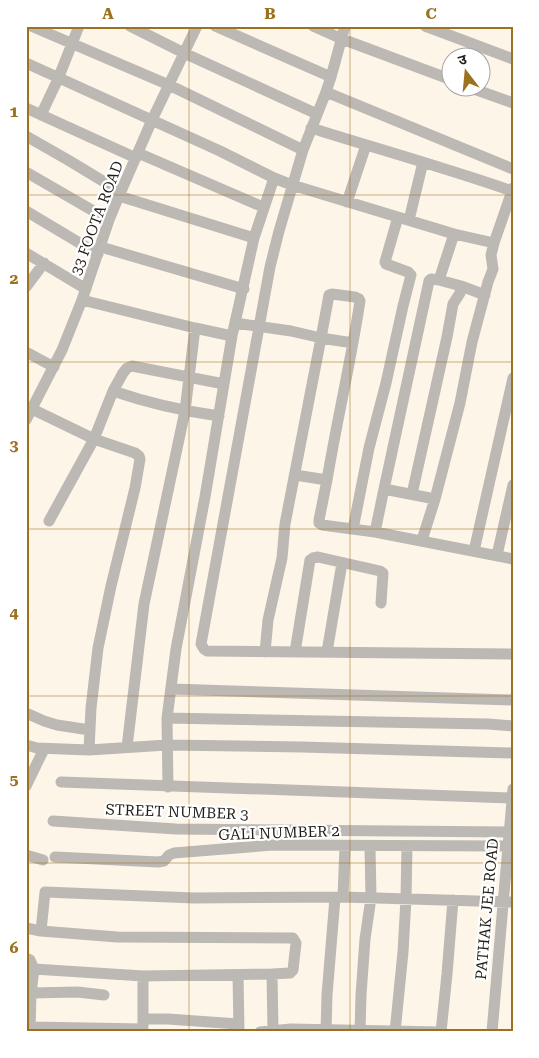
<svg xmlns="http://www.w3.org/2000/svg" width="539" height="1058" font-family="'Roboto Serif','Noto Sans Devanagari',serif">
<rect width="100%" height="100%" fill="#fef5e9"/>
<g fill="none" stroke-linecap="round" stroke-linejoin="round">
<path stroke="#bcb8b3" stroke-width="11" d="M31,26L169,85L303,150
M130,26L184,53L317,114
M215,26L331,77
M313,26L342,39L452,80
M345,26L331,77L326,92L513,169
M425,26L513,59
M26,63L220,151L274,178L292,185L454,234L494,243
M471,88L513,103
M326,92L303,150L279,231L270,267L201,644L204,649L207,651L513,654
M26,108L136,158
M41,115L58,79L79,26
M311,128C378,149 446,168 512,191
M26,136L68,160L121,192
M138,153L263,207
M26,172L109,220
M119,196L254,238
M347,202L366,145
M26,211L98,254
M409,220L423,162
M101,247L244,289
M26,253L86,289
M461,286L485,295
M26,287L44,263
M82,300L195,328L232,336
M235,323L291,331L321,338L285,524L282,558L268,620L265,652
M26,352L54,367
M113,391C148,403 183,411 219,416
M32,409L94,439L135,453L139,456L140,459L135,488L111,586L98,648L91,708L89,750
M26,420L62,350L82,300L109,220L119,196L152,120L197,26
M295,475L327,480L319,520V523L322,525L375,532L513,559
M327,480C337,420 351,361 360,301L359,299L355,297L332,294L329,295L321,338L353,343
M384,489L429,281L431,279L439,280L454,234
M412,494L447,337L453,304L460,293L461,286L439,280
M435,499L460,403L472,342L488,282L493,269L491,255L494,243L513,188
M49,521L94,439L113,391L123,373L127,368L132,366L224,384
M353,529L369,448L386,383L403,306L411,275L408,272L386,264L385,262L398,217
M375,532L384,489L435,499L422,540
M474,551L513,378
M497,555L513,485
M295,652L310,560L313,558L318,557L380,571L383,573L381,603
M327,652L342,563
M171,689L513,700
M26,713L44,721L57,725L90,730
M167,718L488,724L513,726
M26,745L37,748L89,750L167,745L302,747L513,753
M127,747L144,604L185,411L195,328
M61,782L512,798
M26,786L44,749
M168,787L167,718L176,649L205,497L232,336L254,238L274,178
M53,821L176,829L509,832
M26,855L43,860
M55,857L158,862L164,861L169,855L174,853L273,845L508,846
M343,897L345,846
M26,928L41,931L117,937L293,938L296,943L293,970L290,973L272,974
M41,931L45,892L194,898L343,897L513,902
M26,958L30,960L34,969L31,993L77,992L104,995
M34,969L143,976L272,974L273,1031
M238,975L239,1032
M143,976V1026
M143,1019H168L238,1024
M30,1027L143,1029
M30,1032L31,993
M260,1032L291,1029L441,1032
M326,1032L327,995L335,898
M360,1032L361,995L365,939L371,898L370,846
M395,1032L403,952L406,899L407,846
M441,1032L447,974L453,900
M492,1032L513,789"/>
</g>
<path fill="none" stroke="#9c7220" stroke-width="1" stroke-opacity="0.55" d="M189,26V1032M350,26V1032M26,195H513M26,362H513M26,529H513M26,696H513M26,863H513"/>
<g text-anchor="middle" stroke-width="4.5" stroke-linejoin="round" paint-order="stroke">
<g font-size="15" fill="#211f1a" stroke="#fff">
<text transform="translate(97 218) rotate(-69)" y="5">33 FOOTA ROAD</text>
<text transform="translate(177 812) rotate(2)" y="5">STREET NUMBER 3</text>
<text transform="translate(279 833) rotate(-2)" y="5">GALI NUMBER 2</text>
<text transform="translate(487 909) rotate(-85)" y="5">PATHAK JEE ROAD</text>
</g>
</g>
<rect width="539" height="1058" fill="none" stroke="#ffffff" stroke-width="55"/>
<g transform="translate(466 72) rotate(344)"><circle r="24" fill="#ffffff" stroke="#a6a5a3"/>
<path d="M0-4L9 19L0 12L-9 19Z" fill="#9c7220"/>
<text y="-8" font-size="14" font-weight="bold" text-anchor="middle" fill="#211f1a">उ</text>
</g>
<rect x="28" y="28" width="484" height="1002" fill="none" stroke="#9c7220" stroke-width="2"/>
<g font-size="16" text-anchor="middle" font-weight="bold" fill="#9c7220">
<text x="108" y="19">A</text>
<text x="270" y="19">B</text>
<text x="431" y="19">C</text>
<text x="14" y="117">1</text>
<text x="14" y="284">2</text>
<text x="14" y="451">3</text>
<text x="14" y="618">4</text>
<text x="14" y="785">5</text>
<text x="14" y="953">6</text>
</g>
</svg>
